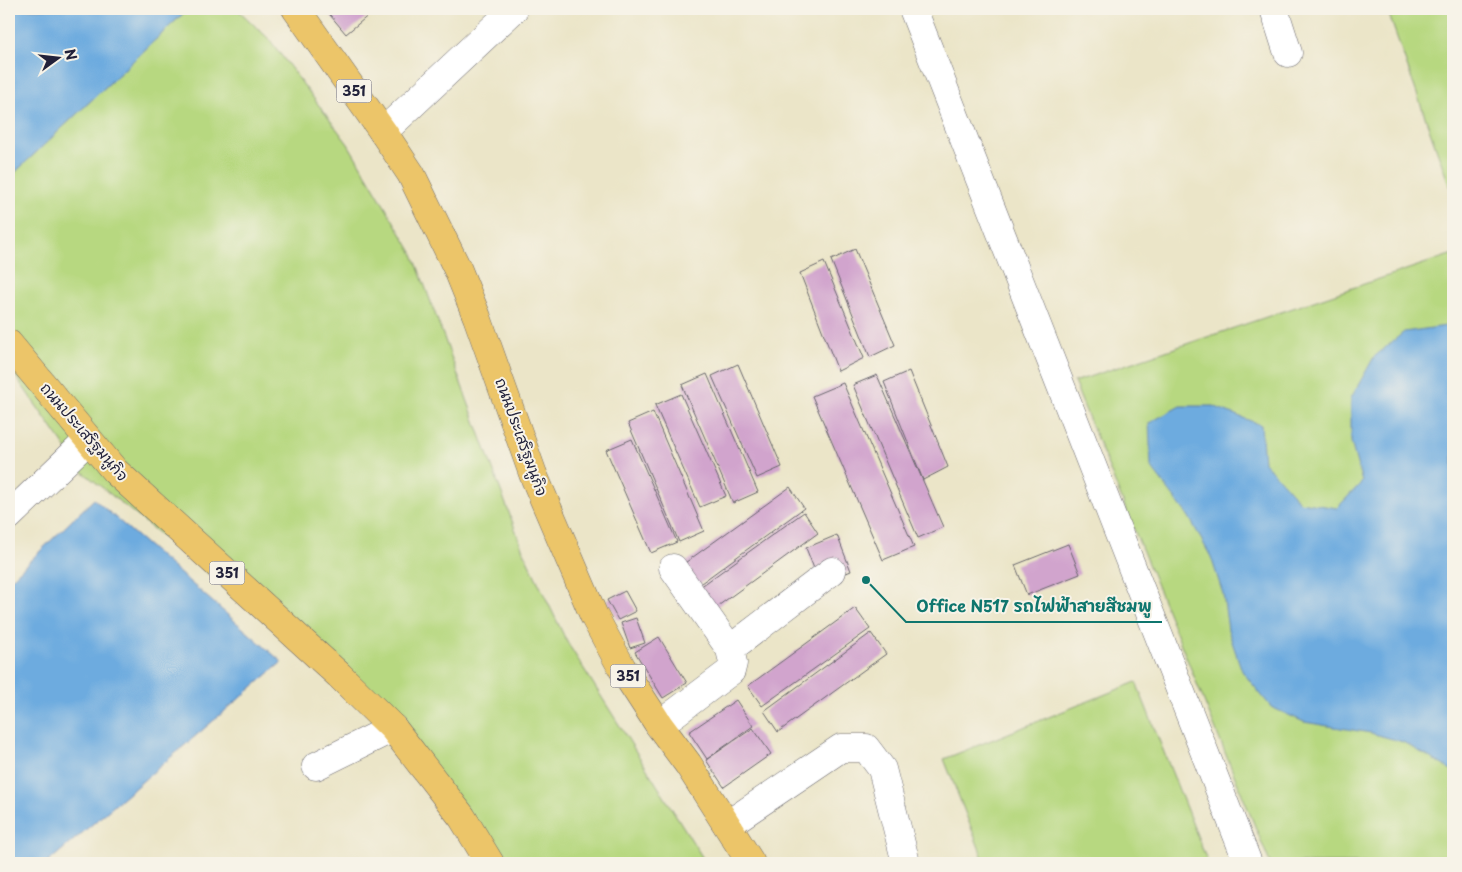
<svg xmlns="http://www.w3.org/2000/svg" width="1462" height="872" font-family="'Playpen Sans','Playpen Sans Thai',sans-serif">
<rect width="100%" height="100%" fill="#f7f3e8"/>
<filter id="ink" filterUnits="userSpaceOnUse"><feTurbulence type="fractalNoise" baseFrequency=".02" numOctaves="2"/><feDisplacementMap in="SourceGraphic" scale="10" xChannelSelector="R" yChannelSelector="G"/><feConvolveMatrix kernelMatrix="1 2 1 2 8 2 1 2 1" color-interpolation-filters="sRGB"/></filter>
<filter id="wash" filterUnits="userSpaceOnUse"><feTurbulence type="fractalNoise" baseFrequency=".0096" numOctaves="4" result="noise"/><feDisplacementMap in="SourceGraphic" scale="20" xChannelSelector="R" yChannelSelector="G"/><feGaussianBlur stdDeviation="1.12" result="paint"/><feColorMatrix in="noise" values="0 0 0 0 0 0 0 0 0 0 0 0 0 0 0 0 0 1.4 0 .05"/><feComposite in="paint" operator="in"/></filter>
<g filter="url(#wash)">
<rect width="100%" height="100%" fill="#ebe5c8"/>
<path fill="#b7d880" stroke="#6c7d5e" d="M188,9H237L269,39L348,144L413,254L524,553L567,642L706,863H499L417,743L83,472L9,367V178Z
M1387,9H1453V196Z
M1453,254V863H1270L1074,382Z
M1136,682L1208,863H985L944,759Z"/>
<path fill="#6dabdf" stroke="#48668d" d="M9,9H188L9,178Z
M1453,325V771L1403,742L1371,733L1304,722L1271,707L1242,671L1228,630L1223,594L1211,557L1189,517L1151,467L1149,423L1180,406H1213L1261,425L1264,462L1300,502L1337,508L1362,482L1351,442V398L1374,357L1404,332Z
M94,499L282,662L47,863H9V581Z"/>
<g id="blocks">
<path fill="#d1a4cd" d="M325,9H376L346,34Z
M855,249L895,345L870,357L831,260Z
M824,262L864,358L838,371L800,273Z
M738,364L782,467L757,478L712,376Z
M909,371L948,467L923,480L884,382Z
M707,374L758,492L733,503L682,385Z
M877,375L943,527L918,538L853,385Z
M843,383L914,547L883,560L812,396Z
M681,394L726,496L700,507L655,405Z
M653,412L704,531L679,542L628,423Z
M632,439L677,542L651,553L606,450Z
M790,487L804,508L697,586L682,565Z
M804,512L818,533L711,611L696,590Z
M837,535L851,571L820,584L806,548Z
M1068,544L1080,574L1027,595L1015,565Z
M625,591L636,611L618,620L607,600Z
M855,608L870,629L762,706L748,686Z
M636,618L645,643L630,648L621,623Z
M871,633L886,654L778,732L764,711Z
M659,637L687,683L663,698L635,652Z
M736,700L753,726L707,759L689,732Z
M753,728L771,754L724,787L706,760Z"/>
</g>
</g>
<g filter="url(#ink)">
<use href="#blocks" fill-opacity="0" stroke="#68666c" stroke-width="1"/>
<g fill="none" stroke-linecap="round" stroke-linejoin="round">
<g stroke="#68666c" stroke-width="29">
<path id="minor" d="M913,9L1248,863
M1274,9L1288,53
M383,132L514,9
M9,516L88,440
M673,568L730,649
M659,725L731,671L733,663L730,649L832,571
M316,766L393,728
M727,825L841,748H866L882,769L906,863"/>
</g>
<g stroke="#68666c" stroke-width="29">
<path id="major" d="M296,9L383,132L411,174L458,270L477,317L533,474L594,616L622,668L659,725L688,764L751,863
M9,344L115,471L339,675L393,728L462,817L490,863"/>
</g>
<use href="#minor" stroke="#fff" stroke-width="28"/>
<use href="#major" stroke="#ecc569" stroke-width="28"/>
</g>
</g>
<g text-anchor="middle" stroke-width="4" stroke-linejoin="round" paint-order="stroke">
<g fill="#f7f3e8" stroke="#62616f" stroke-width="1">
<rect x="336.5" y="79.5" width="35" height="23" rx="4"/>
<rect x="209.5" y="561.5" width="35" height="23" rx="4"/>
<rect x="610.5" y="664.5" width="35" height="23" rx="4"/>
</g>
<g font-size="14" font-weight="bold" fill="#22223b">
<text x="354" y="96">351</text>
<text x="227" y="578">351</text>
<text x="628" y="681">351</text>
</g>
<g font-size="15" fill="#22223b" stroke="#f7f3e8">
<text transform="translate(84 432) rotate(49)" y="5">ถนนประเสริฐมนูกิจ</text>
<text transform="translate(521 437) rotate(70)" y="5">ถนนประเสริฐมนูกิจ</text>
</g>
</g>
<path fill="none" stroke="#0f766e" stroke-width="2" d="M866 580L906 622H1162"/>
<circle fill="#0f766e" stroke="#f7f3e8" stroke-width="2" cx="866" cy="580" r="5"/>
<g font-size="16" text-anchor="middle" font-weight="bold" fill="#0f766e" stroke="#f7f3e8" stroke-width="4" stroke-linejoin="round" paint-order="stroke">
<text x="1034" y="612">Office N517 รถไฟฟ้าสายสีชมพู</text>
</g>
<rect width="1462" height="872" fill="none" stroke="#f7f3e8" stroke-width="30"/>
<g transform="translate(58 58) rotate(75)" stroke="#f7f3e8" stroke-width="4" paint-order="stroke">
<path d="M0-4L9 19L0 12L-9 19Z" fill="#22223b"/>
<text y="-8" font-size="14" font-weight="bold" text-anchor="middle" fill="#22223b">N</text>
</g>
</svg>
